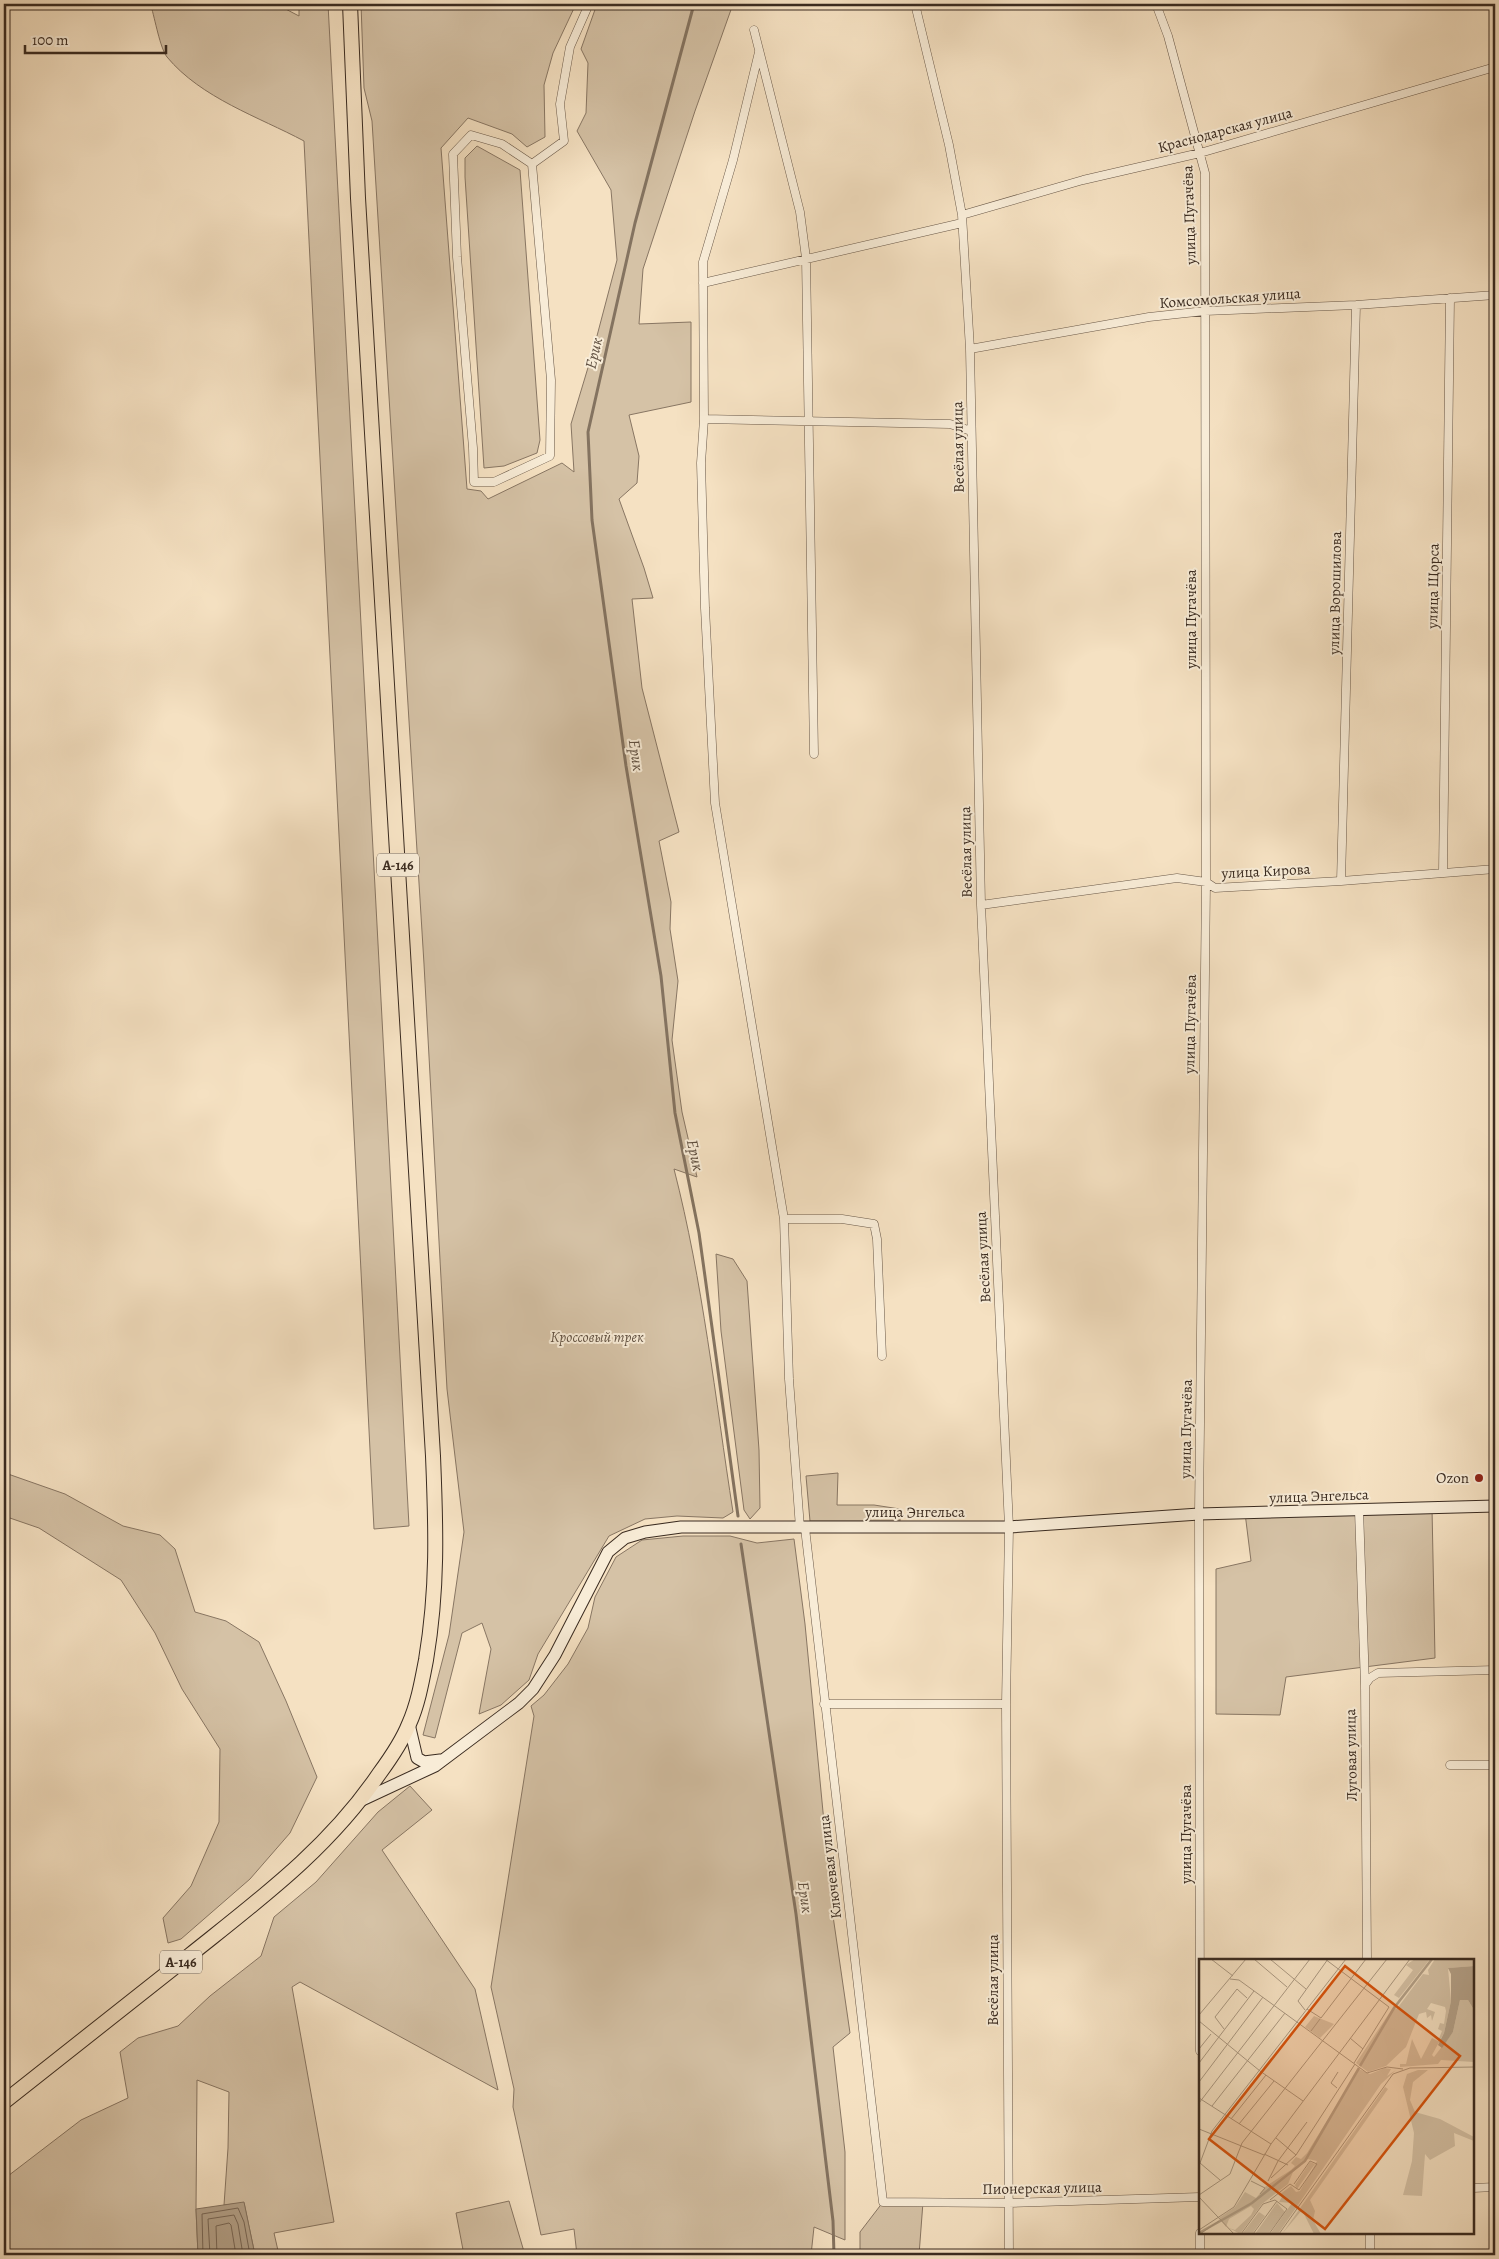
<svg xmlns="http://www.w3.org/2000/svg" width="1499" height="2259" font-family="Alegreya,serif">
<rect width="100%" height="100%" fill="#f5e1c2"/>
<filter id="stains"><feTurbulence type="fractalNoise" baseFrequency=".004" numOctaves="4"/><feColorMatrix values="0 0 0 0 .2 0 0 0 0 .09 0 0 0 0 .02 0 0 0 .5 -.17"/></filter>
<radialGradient id="worn" r=".72"><stop offset=".6" stop-color="#630" stop-opacity="0"/><stop offset="1" stop-color="#630" stop-opacity=".3"/></radialGradient>
<path fill="#d5c2a6" stroke="#887663" d="M143,4H276L299,16V4H328L409,1526L374,1529L304,141C259,117 201,98 167,57C160,48 155,19 151,6Z
M361,4H576L553,53L544,85L545,137L527,147L512,134L468,118L441,148L467,489L481,491L488,499L562,463L574,472L571,424L593,351L617,260L611,190L577,131L586,113L588,63L581,49L597,4H733L695,111L643,269L639,324L691,322V402L629,415L639,456L637,483L619,499L644,568L653,598L632,599L642,688L679,832L659,841L671,902L670,929L678,981L672,1040L682,1112L697,1177L674,1169C703,1282 715,1397 733,1512L723,1518L677,1516L645,1519L609,1536L538,1654L529,1680L501,1705L479,1714L491,1649L482,1623L462,1633L435,1738L423,1735L449,1635L464,1532L447,1389L424,964L372,121L364,88Z
M477,146L520,170L540,440L537,453L504,466L484,468L465,177V158Z
M716,1254L733,1259L747,1281L759,1450L760,1508L750,1519L744,1510L721,1331Z
M4,1470L8,1474L65,1494L123,1526L160,1535L175,1549L195,1612L226,1621L259,1642L286,1701L317,1777L290,1833L250,1879L181,1939L168,1943L163,1918L191,1886L219,1822L220,1749L182,1689L155,1633L121,1580L39,1528L4,1516Z
M838,1473L837,1505H874L900,1509V1521H810L806,1476Z
M1432,1508L1435,1658L1286,1677L1280,1715L1216,1714V1569L1251,1561L1245,1513Z
M683,1536H730L757,1543L794,1539L805,1624L833,1916L850,2033L833,2047L845,2152V2240L814,2227L811,2255H577L574,2229L541,2235L513,2107L514,2089L491,1987L534,1716L531,1706L544,1695L568,1664L588,1628L595,1597L616,1557L642,1540Z
M410,1786L432,1810L382,1850L475,1989L498,2090L300,1982L292,1987L334,2222L274,2233L279,2255H255L244,2203L224,2205L228,2148L229,2092L197,2080L196,2209L198,2255H4V2179L81,2120L128,2098L120,2052L138,2038L178,2026L210,1996L261,1956L274,1917L316,1882L378,1812Z
M509,2201L525,2255H464L456,2213Z
M883,2202H923L919,2255H860V2232Z"/>
<path fill="#b5a38b" stroke="#847360" d="M244,2202L255,2255H198L196,2209Z"/>
<g fill="none" stroke-linecap="round" stroke-linejoin="round">
<path stroke="#786756" stroke-width="1" d="M203,2255L202,2214L238,2208L244,2222L250,2255
M210,2255L208,2219L234,2215L238,2224L243,2255
M217,2255L216,2226L229,2223L231,2225L236,2255"/>
<path stroke="#847360" stroke-width="3" d="M694,4L635,223L588,432L592,520L626,766L661,976L675,1113L699,1233L738,1516
M741,1544L796,1914L833,2221L834,2255"/>
<g stroke="#695848" stroke-width="9">
<path id="street" d="M915,4L949,145L962,215L970,349L981,905L1009,1527L1006,1704L1009,2255
M1156,4L1168,36L1205,173L1206,882L1199,1514L1200,2051
M754,30L800,212L806,258L814,754
M759,52L733,160L703,262L704,419L950,424L971,431
M471,135L502,144L532,164L551,380L550,456L494,482H474L473,448L457,257L453,154Z
M532,164L564,141L560,104L570,47L589,4
M962,215L1083,180L1200,153L1495,67
M703,283L962,223
M970,349L1149,317L1205,311L1356,305L1495,295
M704,419L701,463L705,608L715,803L784,1219L789,1379L800,1528
M1443,873L1450,298
M1341,881L1356,305
M981,905L1177,878L1206,882L1215,888L1341,881L1495,869
M784,1219H842L874,1224L877,1239L882,1356
M1359,1510L1365,1685
M805,1528L883,2202L1008,2203L1200,2197
M824,1704H1006
M1450,1765H1495
M1367,1960L1365,1685L1370,1678L1378,1673L1495,1670
M1473,2188L1495,2187
M1370,2233V2255
M1200,2255V2233"/>
</g>
<g stroke="#3a2b20" stroke-width="13">
<path id="secondary" d="M409,1724L417,1758L424,1762L440,1760
M362,1800L435,1766L519,1703L533,1689L555,1655L608,1552L625,1538L645,1532L681,1527H1009L1199,1514L1495,1506"/>
</g>
<g stroke="#3a2b20" stroke-width="16">
<path id="highway" d="M4,2102C66,2053 128,2004 190,1955C260,1899 328,1849 379,1774C390,1759 402,1742 409,1724C418,1704 422,1681 426,1660C438,1588 436,1528 433,1456L358,198L350,4"/>
</g>
<use href="#street" stroke="#f8ecd7" stroke-width="8"/>
<use href="#secondary" stroke="#f8ecd7" stroke-width="11"/>
<use href="#highway" stroke="#f5e1c2" stroke-width="14"/>
</g>
<circle fill="#8f2418" stroke="#f8ecd7" stroke-width="2" cx="1479" cy="1478" r="5"/>
<g text-anchor="middle" stroke-width="4" stroke-linejoin="round" paint-order="stroke">
<g fill="#f8ecd7" stroke="#736557" stroke-width="1">
<rect x="377" y="853.5" width="42" height="23" rx="4"/>
<rect x="160" y="1950.5" width="42" height="23" rx="4"/>
</g>
<g font-size="14" font-weight="bold" fill="#3a2b20">
<text x="398" y="870">А-146</text>
<text x="181" y="1967">А-146</text>
</g>
<g font-size="15" fill="#3a2b20" stroke="#f8ecd7">
<text transform="translate(1225 130) rotate(-15)" y="5">Краснодарская улица</text>
<text transform="translate(1189 215) rotate(-92)" y="5">улица Пугачёва</text>
<text transform="translate(1230 298) rotate(-4)" y="5">Комсомольская улица</text>
<text transform="translate(958 447) rotate(-91)" y="5">Весёлая улица</text>
<text transform="translate(1433 586) rotate(-89)" y="5">улица Щорса</text>
<text transform="translate(1335 593) rotate(-89)" y="5">улица Ворошилова</text>
<text transform="translate(1191 619) rotate(-90)" y="5">улица Пугачёва</text>
<text transform="translate(966 852) rotate(-91)" y="5">Весёлая улица</text>
<text transform="translate(1266 871) rotate(-3)" y="5">улица Кирова</text>
<text transform="translate(1190 1024) rotate(-89)" y="5">улица Пугачёва</text>
<text transform="translate(983 1257) rotate(-93)" y="5">Весёлая улица</text>
<text transform="translate(1186 1429) rotate(-89)" y="5">улица Пугачёва</text>
<text transform="translate(1319 1496) rotate(-2)" y="5">улица Энгельса</text>
<text x="915" y="1517">улица Энгельса</text>
<text transform="translate(1351 1755) rotate(-91)" y="5">Луговая улица</text>
<text transform="translate(1186 1834) rotate(-90)" y="5">улица Пугачёва</text>
<text transform="translate(830 1867) rotate(-97)" y="5">Ключевая улица</text>
<text transform="translate(993 1980) rotate(-90)" y="5">Весёлая улица</text>
<text transform="translate(1042 2188) rotate(-1)" y="5">Пионерская улица</text>
</g>
<g font-size="15" font-style="italic" fill="#615142" stroke="#f8ecd7">
<text x="597" y="1342">Кроссовый трек</text>
</g>
<g font-size="15" fill="#3a2b20" stroke="#f8ecd7" text-anchor="end">
<text x="1469" y="1483">Ozon</text>
</g>
<g font-size="16" font-style="italic" fill="#5f4f40" stroke="#f8ecd7">
<text transform="translate(593 353) rotate(-77)" y="6">Ерик</text>
<text transform="translate(637 755) rotate(82)" y="6">Ерик</text>
<text transform="translate(696 1155) rotate(78)" y="6">Ерик</text>
<text transform="translate(806 1897) rotate(82)" y="6">Ерик</text>
</g>
</g>
<g transform="translate(1199 1959)">
<rect width="275" height="275" fill="#f5e1c2"/>
<path d="M216,0H231L200,39L195,36L214,11L207,6ZM236,0H275V7L249,9L252,42L245,74L233,96L235,98L254,73L261,41H269L275,51V103L242,101L239,105L201,108V105H207L213,80L222,100L233,79L239,82L243,72L239,70L241,64L245,65L247,52L246,48L232,44L228,50L236,53L233,62L232,56L228,59L227,53L220,55L207,88L187,107L169,113L157,104L195,47L197,50L200,47L224,15L230,16L229,11ZM115,57L135,65L121,79L106,68ZM186,109L192,110L188,117L197,111L182,125L79,275H71L93,244L80,243L83,238L80,236L92,227L97,233L101,232L118,202L109,200L94,213L89,225L63,245L41,275L30,269L36,271L52,256L55,250L52,247L30,260L27,268L20,259L36,248L46,233L57,239L67,227L92,211L96,207L92,204L97,198L102,200L108,194L160,110L171,115ZM219,111H229L214,123L211,141L216,153L241,160L275,178V182L255,174L256,187L231,201L226,195L223,237L204,236L213,202L215,174L204,128L208,115ZM186,128L189,130L111,241L116,252L114,261L122,275H115L103,251L83,275ZM111,203L116,205L98,230L96,226ZM78,244L86,253L69,275H56ZM60,253L66,257L53,275H43Z" fill="#d5c2a6"/>
<path d="M275,7V51L269,41H261L254,73L243,89L239,86L245,74L252,42V15L249,9Z" fill="#b5a38b"/>
<path fill="none" stroke="#b5a38b" stroke-width="2.5" d="M161,107L195,49L233,0M0,274L53,244L106,202L160,109"/>
<path fill="none" stroke="#aa9881" stroke-width="1" d="M12,0L34,17M55,0L88,28M71,0L107,30M126,0L190,48L155,104M31,20L40,21L168,114L188,108L204,110M108,50L122,59L167,0M106,51L99,42L129,0M0,56L47,0M0,62L61,112L104,142M25,70L16,58L38,30L48,39M112,72L121,60M151,79L164,90M0,90L12,75M0,104L55,32M0,123L64,38M138,129L132,124L139,113M0,139L72,185M0,144L111,0M13,147L86,54M32,160L67,116M40,165L75,122M0,170L65,196M65,195L89,206M97,196L156,105M72,219L97,196L77,179M21,221L1,204L13,172L147,0M52,222L66,229L61,235M69,222L79,202L108,163M0,236L31,215L43,184L188,0M0,238L35,275M71,241L91,225L100,231L118,205L111,202L95,225M0,271L35,248L72,185L211,0M1,275L20,262M42,275L64,245L76,241L88,250L70,275M54,275L78,242M80,275L194,115L211,109L275,108"/>
<path fill="#d7540e" fill-opacity="0.15" stroke="#d7540e" stroke-width="2.5" d="M146,7L261,97L126,270L10,180Z"/>
<rect width="275" height="275" fill="none" stroke="#3a2b20" stroke-width="2.5"/>
</g>
<rect width="1499" height="2259" fill="none" stroke="#f5e1c2" stroke-width="20"/>
<rect x="5" y="5" width="1489" height="2249" fill="none" stroke="#3a2b20" stroke-width="2.5"/>
<rect x="10" y="10" width="1479" height="2239" fill="none" stroke="#3a2b20"/>
<path d="M25 45v8h141v-8" fill="none" stroke="#3a2b20" stroke-width="2.5"/>
<text x="32" y="45" font-size="15" fill="#3a2b20" stroke="#f8ecd7" stroke-width="4" paint-order="stroke">100 m</text>
<rect width="100%" height="100%" filter="url(#stains)"/>
<rect width="100%" height="100%" fill="url(#worn)"/>
</svg>
